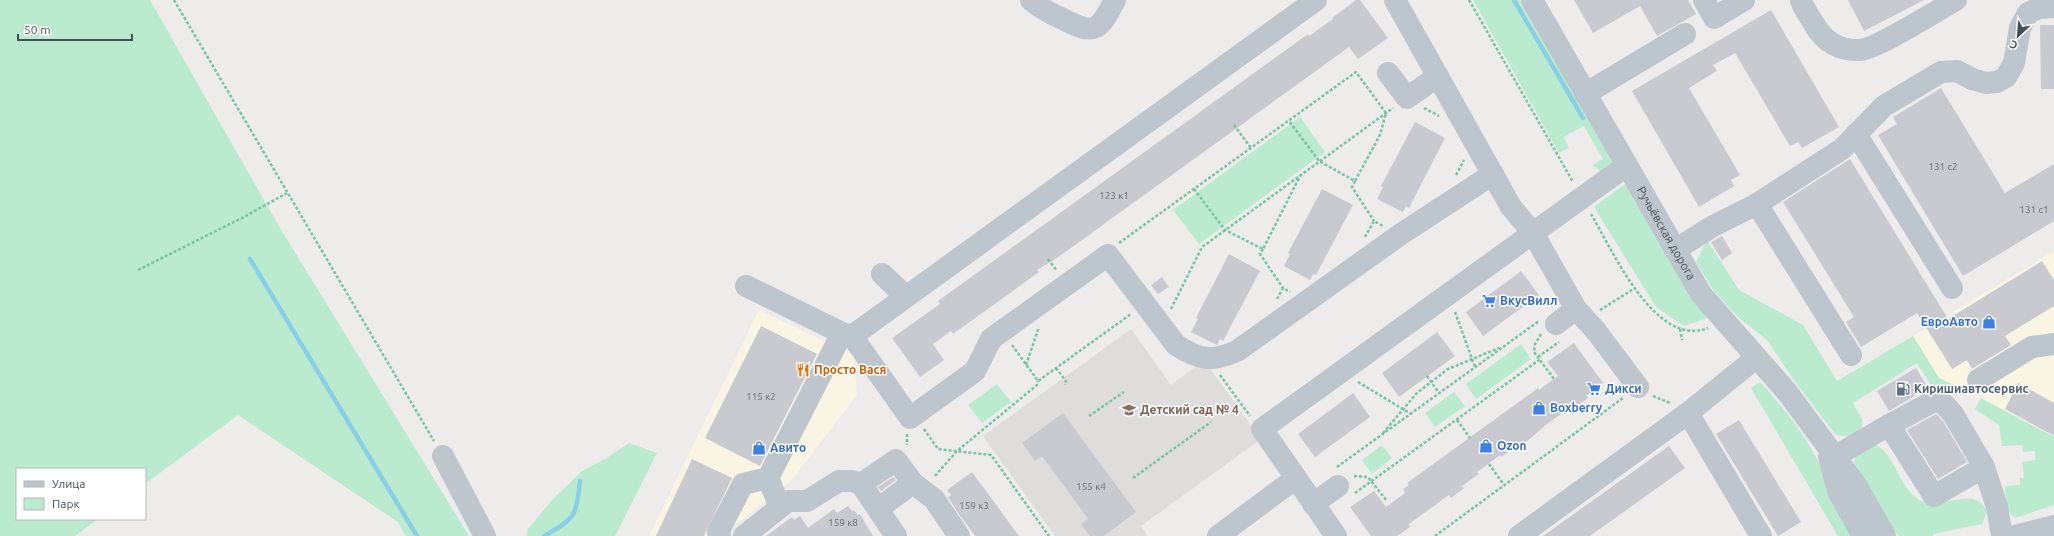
<svg xmlns="http://www.w3.org/2000/svg" width="2054" height="536" font-family="Ubuntu,sans-serif">
<rect width="100%" height="100%" fill="#eeebeb"/>
<path fill="#faf4e3" d="M2054,251V437L1939,378L1913,336Z
M759,310L854,355L857,395L791,481L720,536H649Z"/>
<path fill="#dfdcdc" d="M1131,329L1171,385L1198,365L1209,367L1261,439L1141,526L1147,535L1146,536H1055L983,436Z"/>
<path fill="#baebce" d="M0,0H150L277,223L469,536H406L398,522L238,415L145,484V469H17V519H98L75,536H0Z
M1473,0H1520L1613,162L1602,172L1592,165L1603,159L1584,126L1564,137L1569,148L1559,153Z
M1300,117L1325,152L1199,244L1173,210Z
M1625,184L1707,318L1684,326L1656,307L1594,207Z
M1707,240L1739,290L1803,325L1837,381L1913,336L1939,378L1954,385L1949,396L1932,387L1917,363L1853,403C1855,408 1860,414 1862,419C1865,435 1847,439 1835,434L1793,379L1768,341L1738,317L1714,291L1696,262Z
M1521,344L1531,359L1476,399L1466,384Z
M1760,382C1780,403 1805,435 1818,461C1831,485 1838,512 1852,536H1838L1751,388Z
M997,384L1011,402L982,423L968,405Z
M1454,392L1465,406L1435,427L1425,413Z
M1981,398L2054,437V505L2015,518C2005,509 2006,498 2005,486L2020,485V478H2024L2022,462L2035,460V451L2023,452L2022,445L2002,446L1999,425L1975,409Z
M629,443L657,453L615,536H526L528,529L552,500L582,471L605,459Z
M1875,444C1898,456 1899,494 1925,502C1946,508 1976,485 1987,512L1982,524L1933,534V536H1900C1882,523 1868,490 1856,471L1854,462L1857,454Z
M1382,445L1392,458L1372,474L1362,460Z"/>
<g fill="none" stroke-linecap="round" stroke-linejoin="round">
<path stroke="#89d0e6" stroke-width="4.5" d="M1514,0L1583,118
M250,259L417,536
M544,536C575,518 576,518 580,481"/>
</g>
<path fill="#c8cad0" d="M1356,0H1360L1388,38L1358,59L1349,47L1057,258L1037,270L1039,272L953,334L951,331L933,344L944,360L920,377L892,338L940,304L938,301L1308,34L1309,36L1333,19L1332,18Z
M1574,0H1688L1696,14L1657,36L1640,6L1593,33Z
M1848,0H1924L1864,31Z
M1771,10L1839,127L1802,148L1798,142L1790,146L1735,53L1713,65L1717,71L1689,88L1740,175L1731,180L1734,186L1699,207L1632,91Z
M2040,25H2054V89H2041Z
M1941,88L2005,193L2054,164V221L1963,276L1878,135L1897,124L1893,117Z
M1415,122L1445,138L1409,208L1406,206L1403,212L1377,199L1383,187L1381,186Z
M1850,159L1948,319L2042,261L2054,280V306L2005,336L2011,345L1972,369L1967,360L1952,369L1917,313L1861,347L1846,322L1854,317L1783,202Z
M1322,189L1353,205L1316,275L1313,274L1310,280L1284,266L1290,254L1288,253Z
M1722,236L1732,253L1722,260L1711,242Z
M1229,254L1260,271L1223,341L1220,339L1217,345L1191,332L1198,319L1196,318Z
M1521,271L1539,295L1483,336L1466,312Z
M1162,277L1169,287L1158,294L1151,285Z
M761,326L817,354L760,466L705,438Z
M1437,332L1455,356L1399,397L1382,373Z
M1574,343L1603,383L1586,396L1588,398L1578,405L1577,403L1547,424L1519,448L1518,445L1501,457L1500,455L1477,472L1479,474L1462,486L1464,488L1451,498L1449,495L1409,524L1410,527L1397,536H1371L1350,507L1374,491L1386,507L1405,493L1403,489L1409,485L1407,483L1538,388L1539,390L1558,376L1547,362Z
M1916,368L1928,388L1889,411L1877,391Z
M2018,383L2054,403V436L2005,409Z
M1353,393L1370,417L1315,457L1298,434Z
M1063,413L1136,512L1104,536H1090L1081,524L1088,519L1042,456L1035,461L1022,443Z
M1936,414L1943,421L1967,462L1938,479L1907,430Z
M1739,420L1801,522L1778,536L1716,434Z
M1669,446L1685,468L1590,536H1543Z
M692,459L732,478L704,536H656Z
M972,472L1019,536H975L958,513L948,497L951,495L947,490Z
M893,477L896,480L881,491L878,487Z
M848,506L852,511L854,510L858,515L860,514L873,536H766L792,517L794,520L800,516L808,528L834,509L837,513Z"/>
<g fill="none" stroke-linecap="round" stroke-linejoin="round">
<path stroke="#74c6a0" stroke-width="2.5" stroke-dasharray="3 2" stroke-linecap="butt" d="M174,0L434,441
M1469,0L1573,182
M1424,108L1439,116
M1234,125L1251,148
M1456,175L1464,160
M1355,181L1352,187L1374,221
M1194,189L1225,230L1263,249L1300,176
M1591,214C1612,249 1655,349 1708,328
M1365,237L1374,221L1383,226
M1119,243L1356,72L1386,113L1380,135L1355,181L1319,161L1289,121
M1263,249L1260,254L1283,288
M1048,259L1057,271
M138,270L244,217L287,193
M1277,299L1283,288L1290,292
M1171,309L1202,247L1393,108
M1600,310L1635,288
M1455,312L1475,367
M1680,329L1682,340
M1541,334L1535,344L1534,352L1554,379
M1012,345L1038,381L1131,314
M1538,357L1559,342
M1026,365L1039,327
M1056,368L1066,381L1065,385
M1220,375L1250,416
M1427,376L1439,393
M1358,382L1411,414
M1653,396L1670,403
M1089,416L1124,392
M1457,420L1470,438
M924,429L938,449L991,455L1049,536
M1383,433L1417,393L1448,369L1499,348
M907,434V445
M1489,464L1504,485
M1337,467L1539,321
M935,476L957,451L1037,385L1038,381
M1354,476L1368,477L1387,501
M1133,478L1211,422
M1355,493L1539,360
M1435,536L1623,398"/>
<g stroke="#bdc5cd" stroke-width="22">
<path d="M1031,0C1040,8 1051,14 1063,19C1095,36 1099,31 1115,0"/>
<path id="s1" d="M1532,0L1701,294L1787,392L1856,485L1885,536"/>
<path d="M1704,0L1714,18L1744,0"/>
<path d="M1801,0C1803,8 1810,17 1814,24C1823,41 1840,51 1859,50C1875,50 1938,10 1956,0"/>
<path d="M1388,73L1407,98L1438,76"/>
<path d="M1585,94L1685,34"/>
<path d="M1856,134L1952,288"/>
<path d="M1626,166L1533,233L1576,309L1596,331L1638,387"/>
<path d="M1757,204L1851,355"/>
<path d="M1675,250L1713,226L1757,204L1842,149L1884,106L1941,72L1957,71L1972,79L1986,83L1997,82L2006,77L2014,63L2020,28L2028,13L2039,8L2054,7"/>
<path d="M882,274L906,297"/>
<path d="M746,286L842,333L852,336L910,418L975,371L991,339L1108,255L1176,345C1199,360 1212,362 1237,351L1401,234L1493,174"/>
<path d="M1556,324L1576,309"/>
<path d="M852,336L1316,0"/>
<path d="M1978,380L2032,347L2054,344"/>
<path d="M1688,413L1761,536"/>
<path d="M443,456L485,536"/>
<path d="M1829,457L1838,491L1863,536"/>
<path d="M1834,457L1889,425"/>
<path d="M1984,467L1934,496L1889,425L1936,400L1945,405L1953,414L1984,467L1997,507L2002,536"/>
<path d="M1296,478L1262,429L1533,233L1511,207L1395,0"/>
<path d="M861,484L896,460L913,483"/>
<path d="M1313,504L1338,486"/>
<path d="M780,507L768,478L842,333"/>
<path d="M879,508L913,483L934,499L959,536"/>
<path d="M720,536L718,532L743,484L768,478"/>
<path d="M744,536L788,501H807L839,481H852L861,484L896,536"/>
<path d="M1218,536L1296,478L1336,536"/>
<path d="M1519,536L1688,413L1756,358"/>
<path d="M2015,536L2054,526"/>
</g>
</g>
<defs>
<g id="supermarket-bare" transform="scale(1.08)"><path d="M-6-5.5h2.5l.6 2H6L4.5 2H-2.5L-4.4-4H-6ZM-1.5 3.2a1.3 1.3 0 1 0 .1 0ZM3 3.2a1.3 1.3 0 1 0 .1 0Z" fill="#3f7fe0" stroke="#fff" stroke-width="2.5" paint-order="stroke"/></g>
<g id="shop-bare" transform="scale(1.08)"><path d="M-5-2.5h2.3a2.7 3.5 0 0 1 5.4 0H5L5.5 6h-11ZM-1.5-2.5h3a1.5 2.3 0 0 0-3 0Z" fill="#3f7fe0" stroke="#fff" stroke-width="2.5" paint-order="stroke"/></g>
<g id="restaurant-bare" transform="scale(1.08)"><path d="M-5-6h1v4h1v-4h1v4h1v-4h1v5L-1.5 .5V6h-2V.5L-5-1ZM5-6V6H3V1.5H1.5Q1.5-4 5-6Z" fill="#e8710a" stroke="#fff" stroke-width="2.5" paint-order="stroke"/></g>
<g id="fuel-bare" transform="scale(1.08)"><path d="M-5.5-6h7V0h2V4h1.3V-2.5L3-4.5l.8-.8L6-3V5H2.5V1h-1V6h-7ZM-4.2-4.7v3.2H.2V-4.7Z" fill="#5c6f8a" stroke="#fff" stroke-width="2.5" paint-order="stroke"/></g>
<g id="school-bare" transform="scale(1.08)"><path d="M0-5L7-2L0 1L-7-2ZM-4 1L0 2.5L4 1V4Q0 6-4 4Z" fill="#8d6e63" stroke="#fff" stroke-width="2.5" paint-order="stroke"/></g>
</defs>
<g fill-rule="evenodd">
<use href="#supermarket-bare" x="1489" y="301"/>
<use href="#shop-bare" x="1989" y="322"/>
<use href="#restaurant-bare" x="803" y="370"/>
<use href="#supermarket-bare" x="1594" y="389"/>
<use href="#fuel-bare" x="1903" y="389"/>
<use href="#shop-bare" x="1539" y="408"/>
<use href="#school-bare" x="1129" y="410"/>
<use href="#shop-bare" x="1486" y="446"/>
<use href="#shop-bare" x="759" y="448"/>
</g>
<g text-anchor="middle" stroke-width="3" stroke-linejoin="round" paint-order="stroke">
<g font-size="10" fill="#666d75">
<text x="1943" y="170">131 с2</text>
<text x="1114" y="199">123 к1</text>
<text x="2034" y="213">131 с1</text>
<text x="761" y="400">115 к2</text>
<text x="1091" y="490">155 к4</text>
<text x="974" y="509">159 к3</text>
<text x="843" y="526">159 к8</text>
</g>
<g font-size="12" fill="#454e57" stroke="#fff">
<text dy="4" stroke="none"><textPath href="#s1" startOffset="269">Ручьёвская дорога</textPath></text>
</g>
<g font-size="12" font-weight="bold" fill="#366cbe" stroke="#fff" text-anchor="start">
<text x="1500" y="305">ВкусВилл</text>
<text x="1978" y="326" text-anchor="end">ЕвроАвто</text>
<text x="1605" y="393">Дикси</text>
<text x="1550" y="412">Boxberry</text>
<text x="1497" y="450">Ozon</text>
<text x="770" y="452">Авито</text>
</g>
<g font-size="12" font-weight="bold" fill="#c56008" stroke="#fff" text-anchor="start">
<text x="814" y="374">Просто Вася</text>
</g>
<g font-size="12" font-weight="bold" fill="#4e5e75" stroke="#fff" text-anchor="start">
<text x="1914" y="393">Киришиавтосервис</text>
</g>
<g font-size="12" font-weight="bold" fill="#785e54" stroke="#fff" text-anchor="start">
<text x="1140" y="414">Детский сад № 4</text>
</g>
</g>
<rect x="16" y="468" width="130" height="52" fill="#ffffff" stroke="#b5b8bc"/>
<rect x="24" y="481" width="20" height="6" fill="#bdc5cd" stroke="#b5b8bc"/>
<text x="52" y="488" font-size="12" fill="#454e57">Улица</text>
<rect x="24" y="498" width="20" height="12" fill="#baebce" stroke="#b5b8bc"/>
<text x="52" y="508" font-size="12" fill="#454e57">Парк</text>
<g transform="translate(2018 36) rotate(206)" stroke="#ffffff" stroke-width="3" paint-order="stroke">
<path d="M0-3L7 15L0 10L-7 15Z" fill="#454e57"/>
<text y="-6" font-size="11" font-weight="bold" text-anchor="middle" fill="#454e57">С</text>
</g>
<path d="M18 34v6h114v-6" fill="none" stroke="#454e57" stroke-width="2"/>
<text x="24" y="34" font-size="12" fill="#454e57" stroke="#ffffff" stroke-width="3" paint-order="stroke">50 m</text>
</svg>
